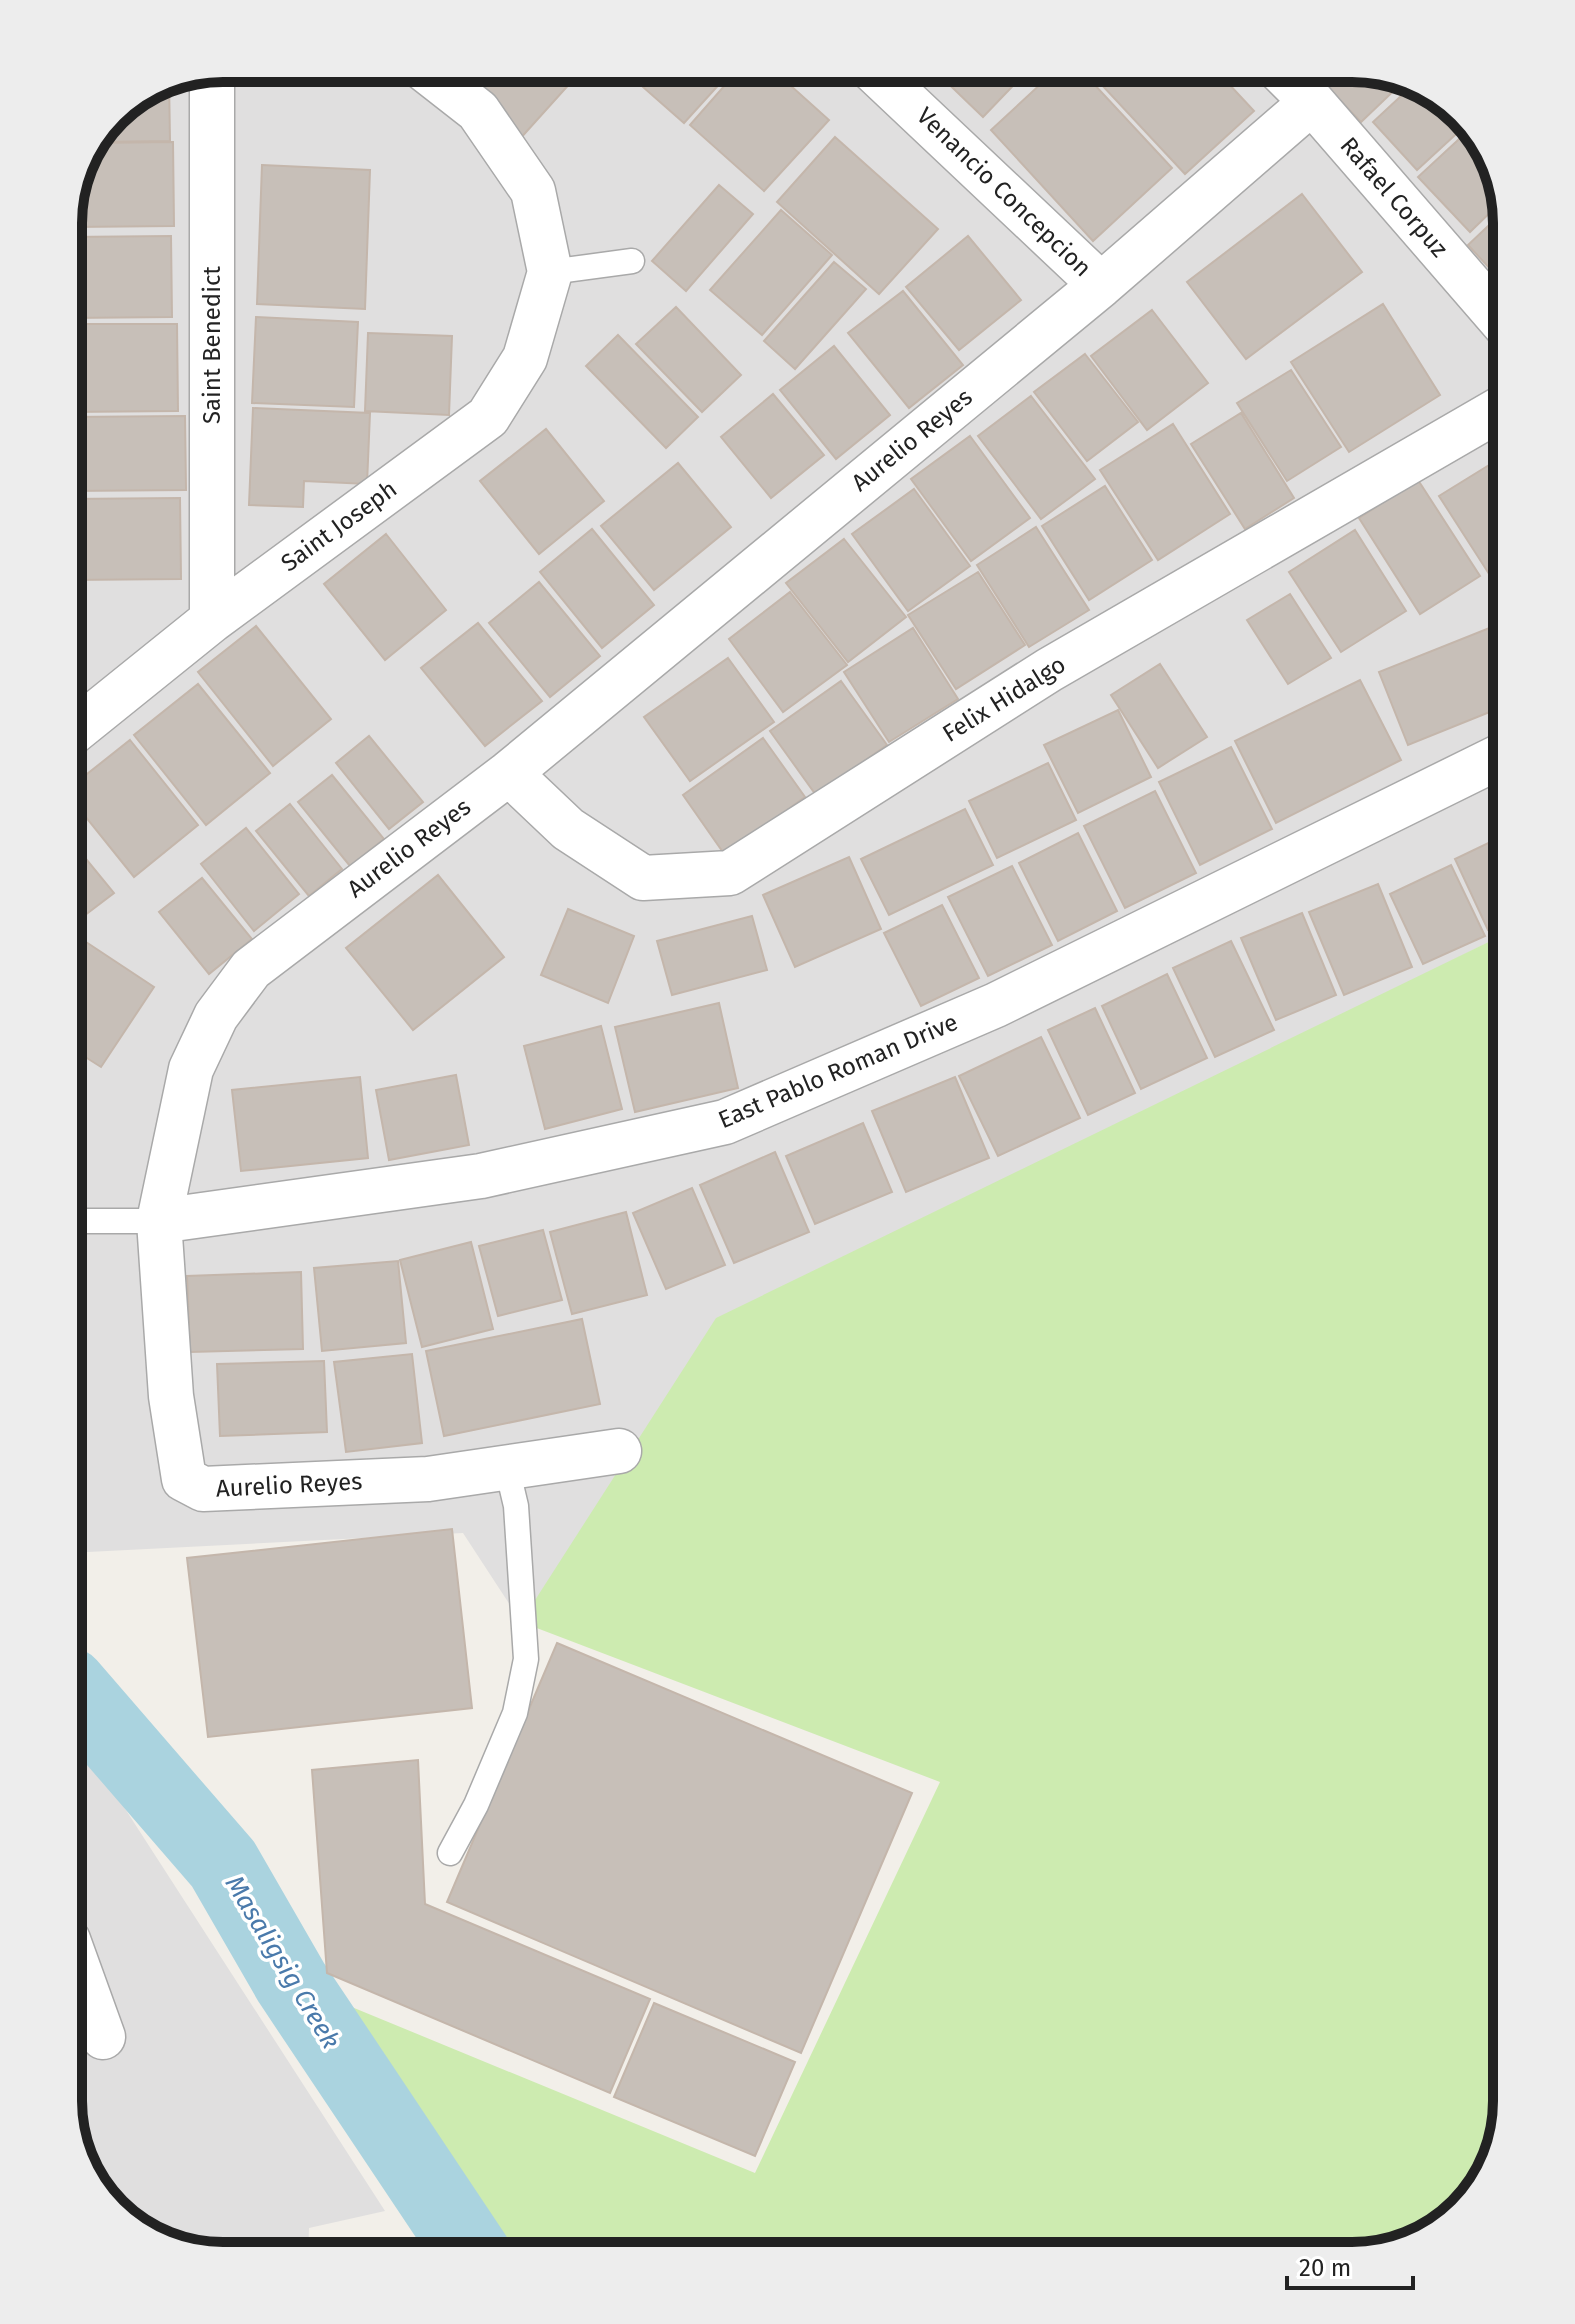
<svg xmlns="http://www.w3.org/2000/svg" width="1575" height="2324" font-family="'Fira Sans',sans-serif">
<rect width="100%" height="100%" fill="#f2efe9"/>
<path fill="#e0dfdf" d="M223,68H1362L1430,89L1486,146L1507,223V933L1341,1016L521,1622L463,1533L68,1553V213L84,155L114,113L164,80Z
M68,1742L111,1787L385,2211L309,2228L308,2256H213L145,2235L89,2178L68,2101Z"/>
<path fill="#cdebb0" d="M1507,933V2101L1486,2179L1429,2235L1352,2256H474L291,1982L755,2173L940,1782L521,1622L716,1318Z"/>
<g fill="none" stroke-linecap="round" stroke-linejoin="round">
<path stroke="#aad3df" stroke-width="76" d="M68,1685L223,1864L291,1982L474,2256"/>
</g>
<path fill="#c7bfb8" stroke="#c4b6ab" stroke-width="2" d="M464,68H580L582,70L518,141L452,82Z
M631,68H734L684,123L627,73Z
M740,68H771L829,120L764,191L690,125Z
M932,68H1030L983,117Z
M1058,68H1079L1172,168L1093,241L991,130Z
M1086,68H1214L1254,111L1185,174Z
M1309,68H1362L1404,81L1361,122Z
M169,79L170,141L93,142L114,113Z
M1414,84L1430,89L1466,125L1417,170L1373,122Z
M1470,129L1486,146L1501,202L1470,232L1418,177Z
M835,137L938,229L879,294L777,202Z
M173,142L174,226L72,227L71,202L84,155L92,143Z
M262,165L370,170L365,309L257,304Z
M719,185L753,214L686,291L652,261Z
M1302,194L1362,272L1246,359L1187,282Z
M781,210L832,255L762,335L710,290Z
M1504,211L1507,223V287L1468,245Z
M171,236L172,317L68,318V237Z
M968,236L1021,300L959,350L906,287Z
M834,262L866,289L795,369L764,341Z
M903,291L963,365L909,408L848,333Z
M1383,304L1440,395L1349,452L1291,362Z
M676,307L741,375L702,412L636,344Z
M1152,310L1208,383L1147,430L1091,356Z
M256,317L358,322L354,407L252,403Z
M68,324H177L178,411L68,412Z
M368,333L452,336L449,415L365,411Z
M618,335L698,417L666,448L586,366Z
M834,346L890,415L836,459L780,390Z
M1085,354L1138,422L1087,461L1034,392Z
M1291,370L1341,447L1287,481L1237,403Z
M773,394L824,455L771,498L721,437Z
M1031,396L1095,479L1041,519L978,436Z
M253,408L370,413L367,484L304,481L303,507L249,505Z
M1241,413L1294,498L1245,529L1191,444Z
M185,416L186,490L68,491V417Z
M1173,424L1230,514L1158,560L1100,470Z
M546,429L604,501L539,554L480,481Z
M970,436L1030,518L971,561L911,479Z
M1507,454V567L1491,577L1439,496Z
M678,463L731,527L654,590L601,526Z
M1418,480L1480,576L1420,614L1359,518Z
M1105,486L1152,560L1089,600L1042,526Z
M914,489L970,566L908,611L852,534Z
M180,498L181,579L68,580V499Z
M1036,527L1089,610L1029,647L977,565Z
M592,529L654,605L602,648L540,572Z
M1355,530L1406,611L1341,652L1289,572Z
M386,534L446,610L385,660L324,584Z
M844,539L906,617L848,662L786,583Z
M978,572L1025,645L956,689L908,615Z
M539,582L600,656L550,697L489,623Z
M790,592L847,665L783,712L729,639Z
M1290,594L1331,658L1288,684L1247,620Z
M1507,621V705L1408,745L1379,672Z
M478,623L542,701L485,746L421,668Z
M256,626L331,719L273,766L198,672Z
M913,628L958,699L889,742L844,672Z
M728,658L774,722L690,781L644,717Z
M1160,664L1207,737L1158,768L1111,695Z
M1360,680L1401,760L1276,823L1235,741Z
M841,681L887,745L816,795L770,731Z
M198,684L270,773L206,825L134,735Z
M1118,710L1151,777L1078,813L1044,745Z
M369,736L423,802L389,829L336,763Z
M763,738L805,797L725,855L683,795Z
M130,740L198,825L134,877L68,795V789Z
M1231,747L1272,829L1200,865L1159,782Z
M1048,763L1076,820L997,858L969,801Z
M332,775L384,839L350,866L298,802Z
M1155,791L1196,873L1125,908L1084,826Z
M290,804L342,869L309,896L256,831Z
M965,809L993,865L889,915L861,859Z
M246,828L299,894L254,931L201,864Z
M1078,833L1117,911L1058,941L1019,863Z
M1507,834V922L1488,930L1455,859Z
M68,837L114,893L68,928Z
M849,857L881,929L795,967L763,895Z
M1451,865L1485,936L1423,964L1390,894Z
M1012,866L1052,945L988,976L948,897Z
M438,875L504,957L413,1030L346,948Z
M202,878L252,939L209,974L159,912Z
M1378,884L1412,967L1344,995L1309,912Z
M942,905L979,978L921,1006L884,933Z
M568,909L634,936L608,1003L541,975Z
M1302,913L1336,995L1276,1020L1241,938Z
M752,916L767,970L672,995L657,941Z
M1231,941L1274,1030L1215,1057L1173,968Z
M86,942L154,987L101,1067L68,1046V969Z
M1167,974L1207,1058L1141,1089L1102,1006Z
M719,1003L738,1088L635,1112L615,1027Z
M1095,1008L1135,1093L1088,1115L1048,1030Z
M601,1026L622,1109L545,1129L524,1046Z
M1041,1037L1080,1118L998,1156L959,1076Z
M456,1075L469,1145L389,1160L376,1090Z
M360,1077L368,1158L241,1171L232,1090Z
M955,1077L989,1158L906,1192L872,1111Z
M863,1123L892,1192L815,1224L786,1156Z
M775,1152L809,1232L734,1263L700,1185Z
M692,1188L725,1265L666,1289L633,1213Z
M626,1212L647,1295L572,1314L550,1232Z
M543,1230L562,1300L498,1316L479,1246Z
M471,1242L493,1329L422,1347L400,1260Z
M398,1261L406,1343L322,1351L314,1268Z
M301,1272L303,1349L190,1352L187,1276Z
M582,1319L600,1404L444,1436L426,1351Z
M412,1354L422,1443L346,1452L334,1362Z
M324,1361L327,1432L220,1436L217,1364Z
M452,1529L472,1708L208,1737L187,1558Z
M557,1643L912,1793L801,2053L447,1902Z
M418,1760L425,1904L650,1999L610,2093L327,1973L312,1770Z
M654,2003L795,2062L755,2156L614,2097Z"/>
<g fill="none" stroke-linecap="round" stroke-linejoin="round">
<g stroke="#a9a9a9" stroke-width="27">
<path id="service" d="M550,272L632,261
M68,1221H159
M450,1853L476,1805L515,1713L526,1659L516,1506L507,1468"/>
</g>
<g stroke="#a9a9a9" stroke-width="47">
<path id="minor" d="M871,68L1101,285
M1278,68L1312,102L1507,327
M212,620V70
M68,736L212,620L488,417L525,358L550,272L533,191L478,111L423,68
M509,773L568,829L643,878L730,873L1049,670L1507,405
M159,1221L481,1176L725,1122L996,1005L1507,753
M619,1451L428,1479L203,1489L184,1479L171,1396L159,1221L191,1069L216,1016L251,969L509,773L1101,285L1312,102
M68,1940L103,2037"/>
</g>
<use href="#service" stroke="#fff" stroke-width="24"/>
<use href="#minor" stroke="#fff" stroke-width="44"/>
</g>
<g text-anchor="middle" stroke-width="7" stroke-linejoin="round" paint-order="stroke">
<g font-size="24" fill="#222" stroke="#fff">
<text transform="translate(1004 192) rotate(44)" y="8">Venancio Concepcion</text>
<text transform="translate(1394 197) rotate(49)" y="8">Rafael Corpuz</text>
<text transform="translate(212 345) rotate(-90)" y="8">Saint Benedict</text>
<text transform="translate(912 440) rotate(-39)" y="8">Aurelio Reyes</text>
<text transform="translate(339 526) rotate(-36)" y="8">Saint Joseph</text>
<text transform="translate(1004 699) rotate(-32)" y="8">Felix Hidalgo</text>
<text transform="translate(409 848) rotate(-37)" y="8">Aurelio Reyes</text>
<text transform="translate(838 1071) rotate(-23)" y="8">East Pablo Roman Drive</text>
<text transform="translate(289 1485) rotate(-3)" y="8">Aurelio Reyes</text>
</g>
<g font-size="26" font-style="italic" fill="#4a7aab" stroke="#fff">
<text transform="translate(283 1962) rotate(59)" y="9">Masaligsig Creek</text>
</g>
</g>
<path d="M0 0H1575V2324H0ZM223 82H1352A141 141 0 0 1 1493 223V2101A141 141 0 0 1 1352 2242H223A141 141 0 0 1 82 2101V223A141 141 0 0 1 223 82Z" fill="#ededed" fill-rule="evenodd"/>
<path fill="none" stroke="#222" stroke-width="10" d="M223 82H1352A141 141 0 0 1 1493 223V2101A141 141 0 0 1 1352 2242H223A141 141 0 0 1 82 2101V223A141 141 0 0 1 223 82Z"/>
<path d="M1287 2276v12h126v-12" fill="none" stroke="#222222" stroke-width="4"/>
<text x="1299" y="2276" font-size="24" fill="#222222" stroke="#ffffff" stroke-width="6" paint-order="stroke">20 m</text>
</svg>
